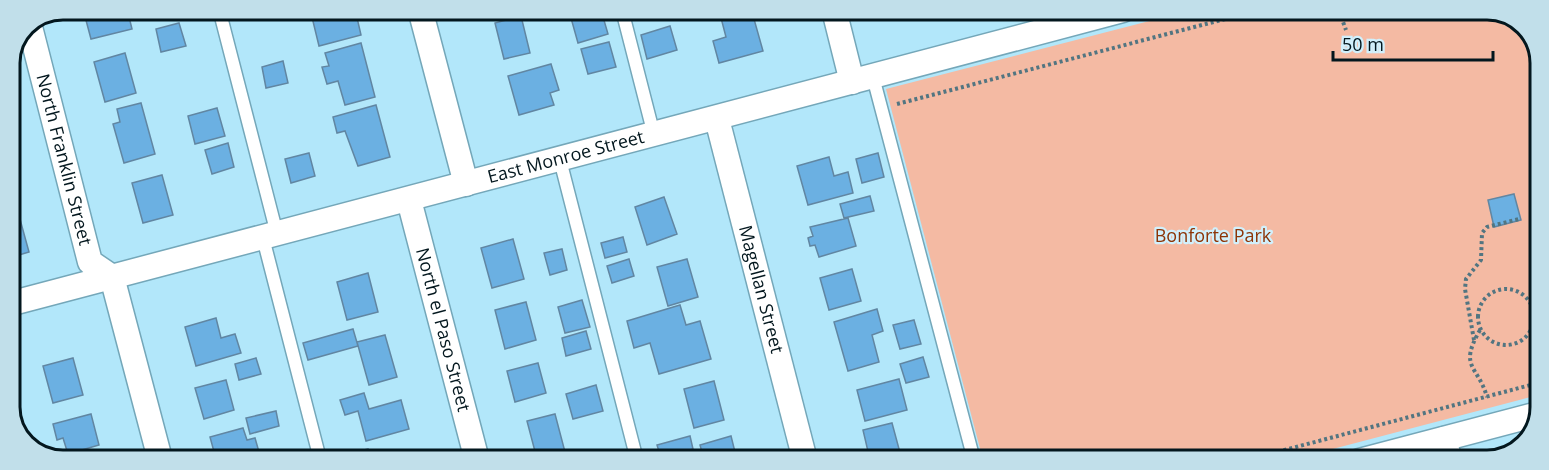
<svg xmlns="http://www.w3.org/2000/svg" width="1549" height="470" font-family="'Open Sans',sans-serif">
<rect width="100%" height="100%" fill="#b2e7fa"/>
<path fill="#f4baa3" d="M1188,11H1501L1527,28L1540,59L1538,395L1287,461L983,460L886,89Z"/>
<path fill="#6bb0e2" stroke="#6186a2" stroke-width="1.5" d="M83,9H116L117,11L127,9L132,29L91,39Z
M310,9H355L361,35L319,46Z
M601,10L608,34L578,43L571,18Z
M734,11L735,17L752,12L763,51L719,63L713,41L726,37L720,14Z
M521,16L530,53L504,59L495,23Z
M179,23L186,46L161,52L156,29Z
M670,26L677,50L647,59L641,35Z
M609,42L616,67L588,74L581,49Z
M361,43L375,97L345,105L338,81L327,84L322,67L329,66L325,53Z
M125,53L136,93L105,102L94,62Z
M283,61L288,83L266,88L262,67Z
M551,64L559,90L550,93L554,105L519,115L508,76Z
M141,103L155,154L124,163L113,124L120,122L117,109Z
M376,105L390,157L358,166L345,131L337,133L333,117Z
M217,108L225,136L195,144L188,116Z
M228,143L234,167L212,174L205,150Z
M309,153L315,176L291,183L285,159Z
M878,153L884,177L862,183L856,159Z
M829,157L834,176L848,172L853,193L808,205L797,166Z
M9,166L17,195L9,197Z
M162,175L173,215L143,223L132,183Z
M1514,194L1521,220L1494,227L1488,200Z
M870,196L874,211L844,218L840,204Z
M664,197L677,234L647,245L635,207Z
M18,212L29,252L9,258V214Z
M848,218L856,246L819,257L815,245L810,246L808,238L813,236L810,227Z
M623,237L627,252L605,258L601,243Z
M513,239L524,279L492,288L481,248Z
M562,249L567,270L550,275L544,253Z
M629,259L634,276L612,283L607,266Z
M687,259L698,297L668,306L657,267Z
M852,269L861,301L829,310L820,278Z
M368,273L378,312L347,320L337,282Z
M582,300L590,327L565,333L558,307Z
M526,302L536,340L505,349L495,310Z
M680,305L686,325L700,321L711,359L659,374L650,343L634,348L627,321Z
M877,309L883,331L872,335L879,362L848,371L834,322Z
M216,318L221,338L235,334L241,353L196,366L185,327Z
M914,320L921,344L900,349L893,325Z
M353,329L358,346L308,360L303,343Z
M586,331L591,349L566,356L562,338Z
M385,335L397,377L369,385L357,342Z
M923,357L929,377L906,383L900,364Z
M73,358L83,395L53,403L43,366Z
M256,358L261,374L239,380L235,364Z
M538,363L546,393L515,402L507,371Z
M899,379L907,410L865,421L857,390Z
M226,380L234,410L204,419L195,388Z
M714,381L724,420L694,428L684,389Z
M596,385L603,411L573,419L566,394Z
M15,389L18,401L9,404V391Z
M364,393L369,409L401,400L409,429L366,441L358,411L345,415L340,400Z
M276,411L279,426L250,434L246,418Z
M91,414L99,445L68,454L63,438L57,440L53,424Z
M555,414L565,452L537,459L527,421Z
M892,423L902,460H870L863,430Z
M243,428L247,440L255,438L261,459H216L210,437Z
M690,436L693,449L661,458L657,445Z
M731,436L737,460H704L700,445Z
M368,449L371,460L350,459L349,454Z
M417,450L419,460H385V459Z"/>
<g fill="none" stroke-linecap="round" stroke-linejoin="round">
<g stroke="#74a7b9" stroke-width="15">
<path id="lane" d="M219,9L277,234
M622,10L654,135
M873,77L974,460
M560,160L637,460
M263,238L320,459"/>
</g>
<g stroke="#74a7b9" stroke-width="27">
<g id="street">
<path d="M420,9L466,184"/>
<path d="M834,10L852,82"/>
<path id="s1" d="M29,23L90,262L112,277L160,459"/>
<path id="s2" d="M717,119L805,460"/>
<path id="s3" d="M409,200L477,460"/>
<path id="s4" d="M9,304L1123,10"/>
<path d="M1444,439L1450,461"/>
<path d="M1359,461L1538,414"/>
</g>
</g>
<path stroke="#527581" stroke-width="4" stroke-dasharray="3 3" stroke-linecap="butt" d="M1339,11L1346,30
M897,104L1256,11
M1478 317a28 28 0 1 1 56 0a28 28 0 1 1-56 0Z
M1480,330C1458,368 1478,365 1487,397
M1474,340L1465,289L1466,279L1481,260L1482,233L1487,227L1519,219
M1243,461L1538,383"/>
<use href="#lane" stroke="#fff" stroke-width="12"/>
<use href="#street" stroke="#fff" stroke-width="24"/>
</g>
<g text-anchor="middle" stroke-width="4.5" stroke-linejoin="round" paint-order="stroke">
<g font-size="18" fill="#03171e" stroke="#d1f0fc">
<text dy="6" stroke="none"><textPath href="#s4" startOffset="576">East Monroe Street</textPath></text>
<text dy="6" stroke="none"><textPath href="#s1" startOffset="141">North Franklin Street</textPath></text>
<text dy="6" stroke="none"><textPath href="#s2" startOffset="176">Magellan Street</textPath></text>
<text dy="6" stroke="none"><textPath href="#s3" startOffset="134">North el Paso Street</textPath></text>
</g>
<g font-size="18" fill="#8d3406" stroke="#d1f0fc">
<text x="1213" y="242">Bonforte Park</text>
</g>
</g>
<path d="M0 0H1549V470H0ZM63 20H1487A43 43 0 0 1 1530 63V407A43 43 0 0 1 1487 450H63A43 43 0 0 1 20 407V63A43 43 0 0 1 63 20Z" fill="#c1dfea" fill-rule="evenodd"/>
<path fill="none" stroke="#03171e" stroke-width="3" d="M63 20H1487A43 43 0 0 1 1530 63V407A43 43 0 0 1 1487 450H63A43 43 0 0 1 20 407V63A43 43 0 0 1 63 20Z"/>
<path d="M1333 51v9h160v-9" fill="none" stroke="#03171e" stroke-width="3"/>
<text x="1342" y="51" font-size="18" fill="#03171e" stroke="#d1f0fc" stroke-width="4.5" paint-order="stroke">50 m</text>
</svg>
